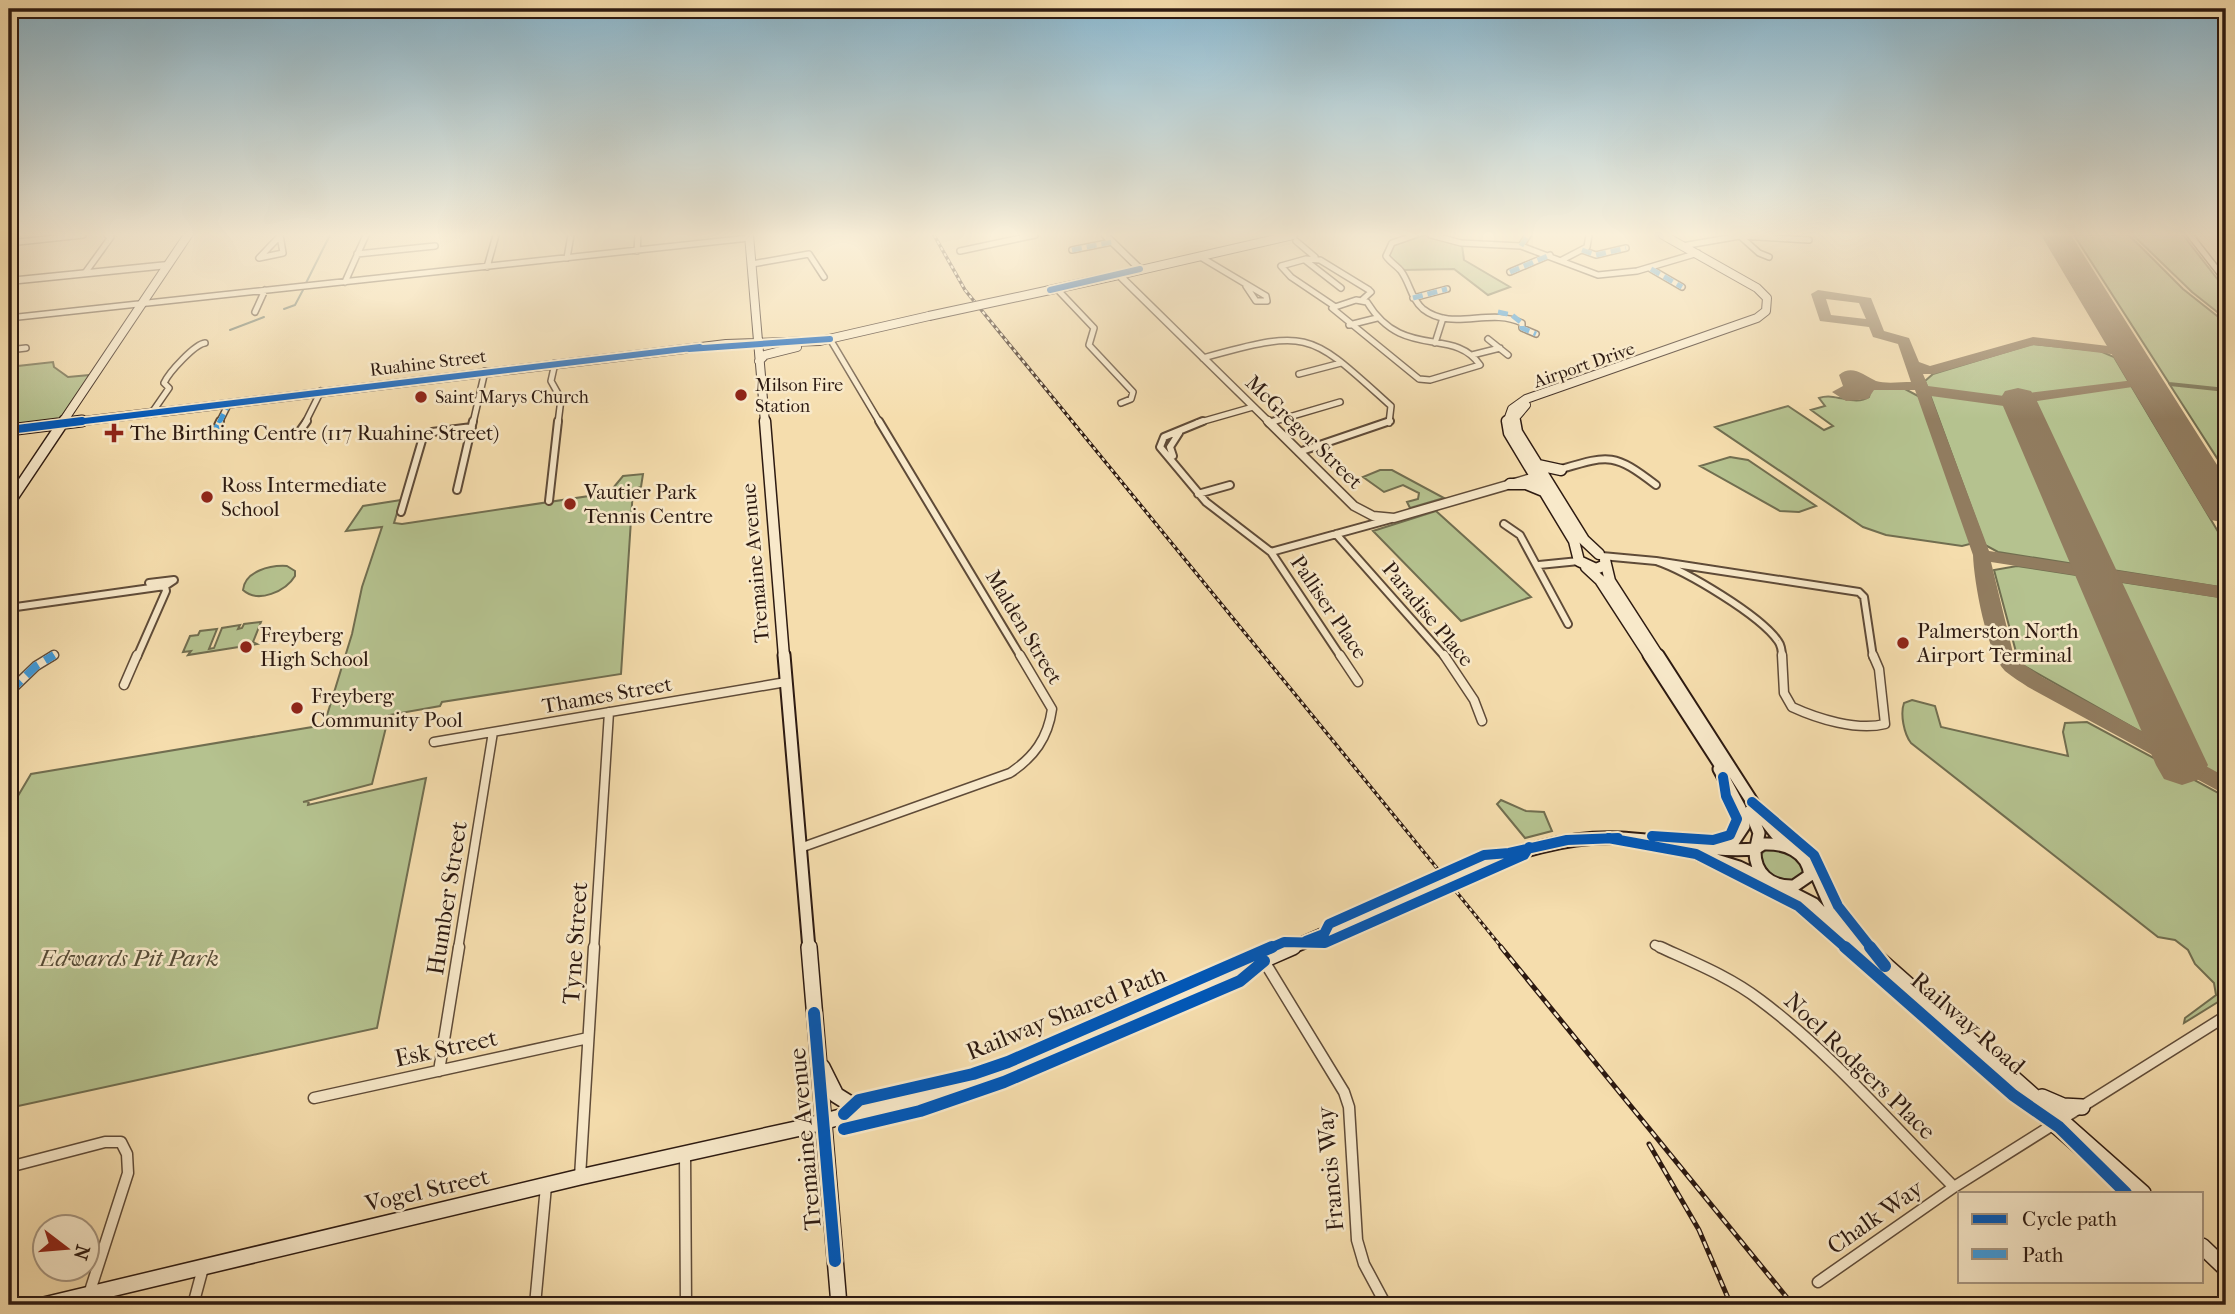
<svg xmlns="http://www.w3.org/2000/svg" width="2235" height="1314" font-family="'IM FELL French Canon',serif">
<rect width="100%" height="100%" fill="#f5ddad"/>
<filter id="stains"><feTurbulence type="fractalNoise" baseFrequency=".00286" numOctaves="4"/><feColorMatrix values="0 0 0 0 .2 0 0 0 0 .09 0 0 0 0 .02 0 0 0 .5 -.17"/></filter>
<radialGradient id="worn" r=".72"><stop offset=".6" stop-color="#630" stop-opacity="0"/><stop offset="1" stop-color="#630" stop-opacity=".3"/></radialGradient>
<path fill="#b5c28f" stroke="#716e50" stroke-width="2" d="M1425,235L1462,245L1464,260L1510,287L1488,295L1454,269L1402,270L1389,257L1393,245Z
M2074,235H2129L2183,289L2226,323V389L2169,383Z
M2133,235H2183L2226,290V319L2192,292Z
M2032,344L2100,351L2114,357L2226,545V588L1998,552L1985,545L1925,381L1933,374Z
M53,362L54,367L68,377L90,375L60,419L9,425V367Z
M2170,385L2226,391V472Z
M1879,388L1905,389L1920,397L1971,540L1970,544L1962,546L1886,535L1863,527L1715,427L1788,406L1824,430L1833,426L1811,410L1825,406L1819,398C1836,392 1854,407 1869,397L1871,389Z
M1730,457L1748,460L1816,506L1799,512L1780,511L1700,466Z
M1380,470H1392L1444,498L1410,508L1407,502L1418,499L1419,493L1403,485L1384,492L1363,477Z
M643,474L641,487L633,489L621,674L442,702L440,706L389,715L372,784L303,802L309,801L308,805L426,778L377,1028L9,1108V811L31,774L324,725L352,634L362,587L382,527L346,531L363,506L401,500L394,523L402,524L609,493L623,476Z
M1436,511L1531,597L1461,621L1373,531Z
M287,566L295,571V576C286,591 258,604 243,590C245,571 270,565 287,566Z
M2017,566L2226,598V780L2019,663L1994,570Z
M261,622L253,642L257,644L188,655L191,651L183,652L190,636L198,635L200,631L217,629L209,649L214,648L222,628L240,625L238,629L242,628L244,624Z
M1912,700L1935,706L1941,727L2068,756L2063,732L2065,723L2087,722L2226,797V997L2184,1023L2185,1018L2216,995L2214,983L2195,964L2188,950L2175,940L2158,937L1911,743C1904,734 1900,714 1904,703Z
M1501,800L1526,811L1544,812L1552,831L1525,838L1497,804Z
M1767,849C1784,851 1804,854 1803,875L1794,881C1774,879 1766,874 1760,855Z"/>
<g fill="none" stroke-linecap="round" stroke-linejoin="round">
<path stroke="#707b6c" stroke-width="2" d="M306,283L330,235
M284,309L295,305L303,290
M230,330L264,317"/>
<path fill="#917c5f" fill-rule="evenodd" d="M1818,290L1871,298L1884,331L1909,338L1919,362L1930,366L2033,337L2133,349L2135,352L2128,356L2034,345L1934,374H1923L1928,386L2004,396L2151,378L2153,381L2146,385L2004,406L1931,396L1989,551L2226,587V599L1991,562L2013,653L2019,661L2042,677L2226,777V795L2028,687C2021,682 2012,677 2005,671C1986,651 1974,582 1973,555L1915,390H1874L1868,399L1846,401L1832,392L1843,386L1839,375C1852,364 1863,375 1876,381C1885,384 1901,382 1911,382L1898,344L1873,337L1869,327L1820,321L1811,294ZM1826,299L1859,303L1866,319L1831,315Z"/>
<path fill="#917c5f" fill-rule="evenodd" d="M2041,235H2071L2226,479V523L2211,520L2205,511Z
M2018,388L2031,391L2036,399L2208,765L2200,779L2182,785L2164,779L2156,765L2000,399L2005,391Z"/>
<g stroke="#5f4b38" stroke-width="8">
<path id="minor-far3" d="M1415,235L1392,243L1386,256C1390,262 1397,266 1401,271C1410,283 1411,299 1423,309C1452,332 1490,307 1522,323V328L1536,334
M1431,235L1461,243L1521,246L1598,275L1637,271L1698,253
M2190,235L2226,281
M1740,236L1759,253L1769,257
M278,238L259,258L283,253L280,235
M1296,241L1315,257
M9,243L83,235
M1521,246L1528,235
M1682,246L1740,236L1809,240
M1072,250L1112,242
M1582,250L1596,255L1626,248
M637,251L638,235
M960,251L1035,235
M357,254L435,246
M1199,256L1266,296L1267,301H1256L1246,286
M567,258L571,235
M1305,260L1341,288
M1562,260L1587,247L1589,235
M752,264L809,254L824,277
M487,267L496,235
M1651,269L1682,287
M1510,272L1550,255
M85,273L111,237L107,235
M345,282L366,235
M1056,288L1094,328L1089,345L1133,392L1131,399L1121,403
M1413,298L1447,289
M1356,300L1367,302C1403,361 1453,326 1480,365L1430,380L1419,379L1332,308Z
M1334,306L1291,277L1281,266L1306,259L1320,260L1369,290L1371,292L1362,300
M255,312L265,290
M9,318L749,238
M1349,325L1377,318
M830,339L880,423
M1488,339L1508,355
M1435,343L1443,318
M9,350L26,348
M1472,355L1500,348
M1203,358C1311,328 1309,332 1391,406L1389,423
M555,363L551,381L561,399L558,423
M1299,374L1341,363
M151,414L169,388L164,383C169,372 195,344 205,343
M219,423L228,405
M305,423L321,391
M473,423L485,371
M1197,423L1253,407
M1269,423L1340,402"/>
</g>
<g stroke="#5f4b38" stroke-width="10">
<path id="minor-far2" d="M879,421L1021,657
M1203,421L1164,437L1160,447L1206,502L1271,552L1341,657
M1269,423L1275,421
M297,435L307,421
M213,436L220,421
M1299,452L1390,421
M1173,456L1170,447L1179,433
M1558,470C1609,455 1613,452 1656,485
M457,490L473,421
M1198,494L1230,485
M549,501L558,421
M401,512L423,437L432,432L472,427
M1504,524L1520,535L1568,624
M1336,534L1445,657
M1271,552L1391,519
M1602,556L1656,561
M1656,561L1859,592L1864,597L1873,657
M1656,561C1686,571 1760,615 1778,641C1781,645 1782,652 1782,657
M1539,565L1579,561
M149,583L174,580L165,586
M9,608L165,586L166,591L137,657
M51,657L54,655"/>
</g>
<g stroke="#5f4b38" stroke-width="11">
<path id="minor-far1" d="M1340,655L1358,682
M1444,655L1474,700L1482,721
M1782,655L1784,693L1792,707C1818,719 1857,731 1885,724L1879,669L1873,655
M124,685L137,655
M9,692L36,666L54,655
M434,742L786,682
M800,848L1010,773C1034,757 1048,738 1052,709L1020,655
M1655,945L1664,949
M458,949L493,732
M594,949L609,712"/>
</g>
<g stroke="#5f4b38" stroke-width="13">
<path id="minor" d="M1660,947C1695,963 1730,977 1760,1000C1831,1053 1891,1124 1954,1187
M1264,961L1344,1092L1349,1107L1357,1240L1364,1264L1386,1305
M439,1071L459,947
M314,1098L588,1038
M685,1154L686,1305
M9,1167L105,1142H121L127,1154L128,1173L89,1294
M580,1177L594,947
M1818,1282L1954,1187L2226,1016
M193,1305L203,1268
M535,1305L546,1186"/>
</g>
<g stroke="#5f4b38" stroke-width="9">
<path id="tertiary-far1" d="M1105,235L1140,269
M1119,275L1270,423
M9,281L168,265"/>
</g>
<g stroke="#5f4b38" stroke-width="11">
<path id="tertiary" d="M1268,421L1354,506L1373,516L1394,518L1542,475"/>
</g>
<g stroke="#2d1a11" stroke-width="10">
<path id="secondary-far3" d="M749,235L765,423
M1119,275L1293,235
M1050,290L1123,274
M759,361L765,355L797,347
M161,412L726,344L820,341L929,316
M62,423L188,235
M67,423L166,411
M1507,423L1512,409L1526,399L1757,318L1766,311L1767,298L1757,288L1663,235
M1516,423L1515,418L1526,405"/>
</g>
<g stroke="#2d1a11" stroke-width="13">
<path id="secondary-far2" d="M765,421L784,657
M1507,421L1509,433L1574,541L1579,561L1596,569L1605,565
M1515,421L1517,432L1584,540L1599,554
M9,430L82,421
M1538,465L1561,470
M1510,484H1526L1543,491
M9,503L64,421
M1605,560L1610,581L1659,657
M1586,567L1600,580L1650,657"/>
</g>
<g stroke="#2d1a11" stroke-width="15">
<path id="secondary-far1" d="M784,655L809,949
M1649,655L1726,774
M1658,655L1760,814L1776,834L1798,852
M1750,811L1759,833L1756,847
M1763,844C1785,843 1807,851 1810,875L1794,886C1770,887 1754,873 1755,849Z
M1714,845L1734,841L1744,826L1740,808L1719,769
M1700,855L1739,867L1770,882
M1802,855L1813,867L1830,906L1867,949
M1464,873C1514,853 1566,835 1621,838C1666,840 1710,853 1755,849
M1777,885L1814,904L1856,949
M1289,949L1424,890"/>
</g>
<g stroke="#2d1a11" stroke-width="18">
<path id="secondary" d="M809,947L839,1305
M1855,947L1860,953
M1865,947L2143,1193
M1977,1056L2094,1159
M822,1067L836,1095L860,1110
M2042,1097L2063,1106L2082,1107
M2202,1246L2226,1269
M44,1305L580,1177L796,1129L1007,1072L1293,947"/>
</g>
<use href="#minor-far3" stroke="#f8e9ca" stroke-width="5"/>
<use href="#minor-far2" stroke="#f8e9ca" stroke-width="6"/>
<use href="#minor-far1" stroke="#f8e9ca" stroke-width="8"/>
<use href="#minor" stroke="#f8e9ca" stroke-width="10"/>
<use href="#tertiary-far1" stroke="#f8e9ca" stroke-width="6"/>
<use href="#tertiary" stroke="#f8e9ca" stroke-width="8"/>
<use href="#secondary-far3" stroke="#f8e9ca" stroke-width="8"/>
<use href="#secondary-far2" stroke="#f8e9ca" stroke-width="10"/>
<use href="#secondary-far1" stroke="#f8e9ca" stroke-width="11"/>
<use href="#secondary" stroke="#f8e9ca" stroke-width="15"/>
<g stroke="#2d1a11" stroke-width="3.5">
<path id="rail-far1" d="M934,235L965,290L1503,949"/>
</g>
<g stroke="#2d1a11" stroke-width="5">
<path id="rail" d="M1501,947L1793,1305
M1649,1144L1699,1230L1731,1305"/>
</g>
<use href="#rail-far1" stroke="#f8e9ca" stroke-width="2" stroke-dasharray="3.5" stroke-linecap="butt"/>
<use href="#rail" stroke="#f8e9ca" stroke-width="2.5" stroke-dasharray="7" stroke-linecap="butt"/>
<g stroke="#2d1a11" stroke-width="10" stroke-linecap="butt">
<path id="secondary-bridge-far1" d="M929,316L1050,290"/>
</g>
<g stroke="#2d1a11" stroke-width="15" stroke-linecap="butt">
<path id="secondary-bridge" d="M1424,890L1464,873"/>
</g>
<use href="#secondary-bridge-far1" stroke="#f8e9ca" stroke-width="8"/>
<use href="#secondary-bridge" stroke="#f8e9ca" stroke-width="11"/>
<path stroke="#3d9bde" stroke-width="5" stroke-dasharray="10 5" stroke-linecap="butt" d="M1521,246L1528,235
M1072,250L1112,242
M1582,250L1596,255L1626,248
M1651,269L1682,287
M1510,272L1550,255
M1413,298L1447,289
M1498,312L1512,315L1522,323V328L1536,334
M219,423L228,405"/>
<path stroke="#3d9bde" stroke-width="6" stroke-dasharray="12 6" stroke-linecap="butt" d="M213,436L220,421
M51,657L54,655"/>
<path stroke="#3d9bde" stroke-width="8" stroke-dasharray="16 8" stroke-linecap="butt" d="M9,692L36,666L54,655"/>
<g stroke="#f8e9ca" stroke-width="10">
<path id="cycleway-far3" d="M1050,290L1140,269
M689,349L830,339
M68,423L700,347"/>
</g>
<g stroke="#f8e9ca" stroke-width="11">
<path id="cycleway-far2" d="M9,430L82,421"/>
</g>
<g stroke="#f8e9ca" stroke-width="14">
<path id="cycleway-far1" d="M1752,802L1814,855L1838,906L1872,949
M1652,836L1713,840L1730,835L1737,819L1726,796L1723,777
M1608,838L1696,854L1798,906L1847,949
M1306,941L1324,934L1329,924L1484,855L1509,853L1567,840L1618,838
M1268,949L1284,942L1325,943L1524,855L1529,847"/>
</g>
<g stroke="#f8e9ca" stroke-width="17">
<path id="cycleway" d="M1845,947L2013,1095L2059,1127L2126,1193
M1870,947L1885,966
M814,1013L835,1261
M844,1114L859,1100L973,1074L1008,1062L1272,947
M844,1129L920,1111L1004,1082L1240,981L1264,961"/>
</g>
<use href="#cycleway-far3" stroke="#0057b8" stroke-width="6"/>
<use href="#cycleway-far2" stroke="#0057b8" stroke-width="8"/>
<use href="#cycleway-far1" stroke="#0057b8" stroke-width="10"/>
<use href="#cycleway" stroke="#0057b8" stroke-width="12"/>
</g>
<linearGradient id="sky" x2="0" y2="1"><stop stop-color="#89b7cf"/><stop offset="0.56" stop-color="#faf0da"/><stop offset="1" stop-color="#faf0da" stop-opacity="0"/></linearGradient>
<rect width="2235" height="419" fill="url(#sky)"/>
<g fill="#8f2418" stroke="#f8e9ca" stroke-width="2.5">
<circle cx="741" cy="395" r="7"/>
<circle cx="421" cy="397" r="7"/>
<path d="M110.5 422.5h7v7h7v7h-7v7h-7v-7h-7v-7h7z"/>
<circle cx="207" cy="497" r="7"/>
<circle cx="570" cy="504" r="7"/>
<circle cx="1903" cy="643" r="7"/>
<circle cx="246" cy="647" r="7"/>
<circle cx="297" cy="708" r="7"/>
</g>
<g text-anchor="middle" stroke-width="5" stroke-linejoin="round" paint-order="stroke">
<g font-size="18" fill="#2d1a11" stroke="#f8e9ca">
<text transform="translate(428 363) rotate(-7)" y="6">Ruahine Street</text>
<text transform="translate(1584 365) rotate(-19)" y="6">Airport Drive</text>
</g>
<g font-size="18" fill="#2d1a11" stroke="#f8e9ca" text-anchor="start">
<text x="755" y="391">Milson Fire<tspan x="755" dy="21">Station</tspan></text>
<text x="435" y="403">Saint Marys Church</text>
</g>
<g font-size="21" fill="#2d1a11" stroke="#f8e9ca">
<text transform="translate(1304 432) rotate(44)" y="7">McGregor Street</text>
<text transform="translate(755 563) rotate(-95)" y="7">Tremaine Avenue</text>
<text transform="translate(1329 607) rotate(56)" y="7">Palliser Place</text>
<text transform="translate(1428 614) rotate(50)" y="7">Paradise Place</text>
<text transform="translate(1024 627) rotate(59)" y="7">Malden Street</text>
<text transform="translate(607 695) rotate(-10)" y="7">Thames Street</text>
</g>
<g font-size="21" fill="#2d1a11" stroke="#f8e9ca" text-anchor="start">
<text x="130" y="440">The Birthing Centre (117 Ruahine Street)</text>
<text x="221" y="492">Ross Intermediate<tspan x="221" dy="24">School</tspan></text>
<text x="584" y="499">Vautier Park<tspan x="584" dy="24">Tennis Centre</tspan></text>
<text x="1917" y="638">Palmerston North<tspan x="1917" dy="24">Airport Terminal</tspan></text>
<text x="260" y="642">Freyberg<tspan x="260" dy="24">High School</tspan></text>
<text x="311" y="703">Freyberg<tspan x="311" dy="24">Community Pool</tspan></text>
</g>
<g font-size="24" fill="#2d1a11" stroke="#f8e9ca">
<text transform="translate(447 898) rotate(-81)" y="8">Humber Street</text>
<text transform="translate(575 943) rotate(-86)" y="8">Tyne Street</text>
<text transform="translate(1066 1013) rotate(-22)" y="8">Railway Shared Path</text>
<text transform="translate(1968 1023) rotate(41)" y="8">Railway Road</text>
<text transform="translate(446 1048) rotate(-12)" y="8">Esk Street</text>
<text transform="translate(1860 1066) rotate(44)" y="8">Noel Rodgers Place</text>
<text transform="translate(805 1139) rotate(-95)" y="8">Tremaine Avenue</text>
<text transform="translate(1330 1169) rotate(-95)" y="8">Francis Way</text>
<text transform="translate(427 1190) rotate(-13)" y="8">Vogel Street</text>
<text transform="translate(1875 1217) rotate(-35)" y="8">Chalk Way</text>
</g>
<g font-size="24" font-style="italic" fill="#564c37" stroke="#f8e9ca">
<text x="129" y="966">Edwards Pit Park</text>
</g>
</g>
<rect width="2235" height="1314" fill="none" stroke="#f5ddad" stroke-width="35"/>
<rect x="10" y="10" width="2214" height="1293" fill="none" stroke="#2d1a11" stroke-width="3.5"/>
<rect x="18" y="18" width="2200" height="1279" fill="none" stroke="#2d1a11" stroke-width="2"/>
<rect x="1958" y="1192" width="245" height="91" fill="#f8e9ca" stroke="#a79680" stroke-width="2"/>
<rect x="1972" y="1214" width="35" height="10" fill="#0057b8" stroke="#a79680" stroke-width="2"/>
<text x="2022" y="1226" font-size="21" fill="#2d1a11">Cycle path</text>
<rect x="1972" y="1249" width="35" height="10" fill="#3d9bde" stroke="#a79680" stroke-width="2"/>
<text x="2022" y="1262" font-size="21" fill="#2d1a11">Path</text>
<g transform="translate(66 1248) rotate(106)"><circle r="33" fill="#f8e9ca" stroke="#a79680" stroke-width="2"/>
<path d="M0-5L12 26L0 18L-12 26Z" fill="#8f2418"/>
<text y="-10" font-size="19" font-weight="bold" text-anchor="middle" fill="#2d1a11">N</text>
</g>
<rect width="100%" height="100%" filter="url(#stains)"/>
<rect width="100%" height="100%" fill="url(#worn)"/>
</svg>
